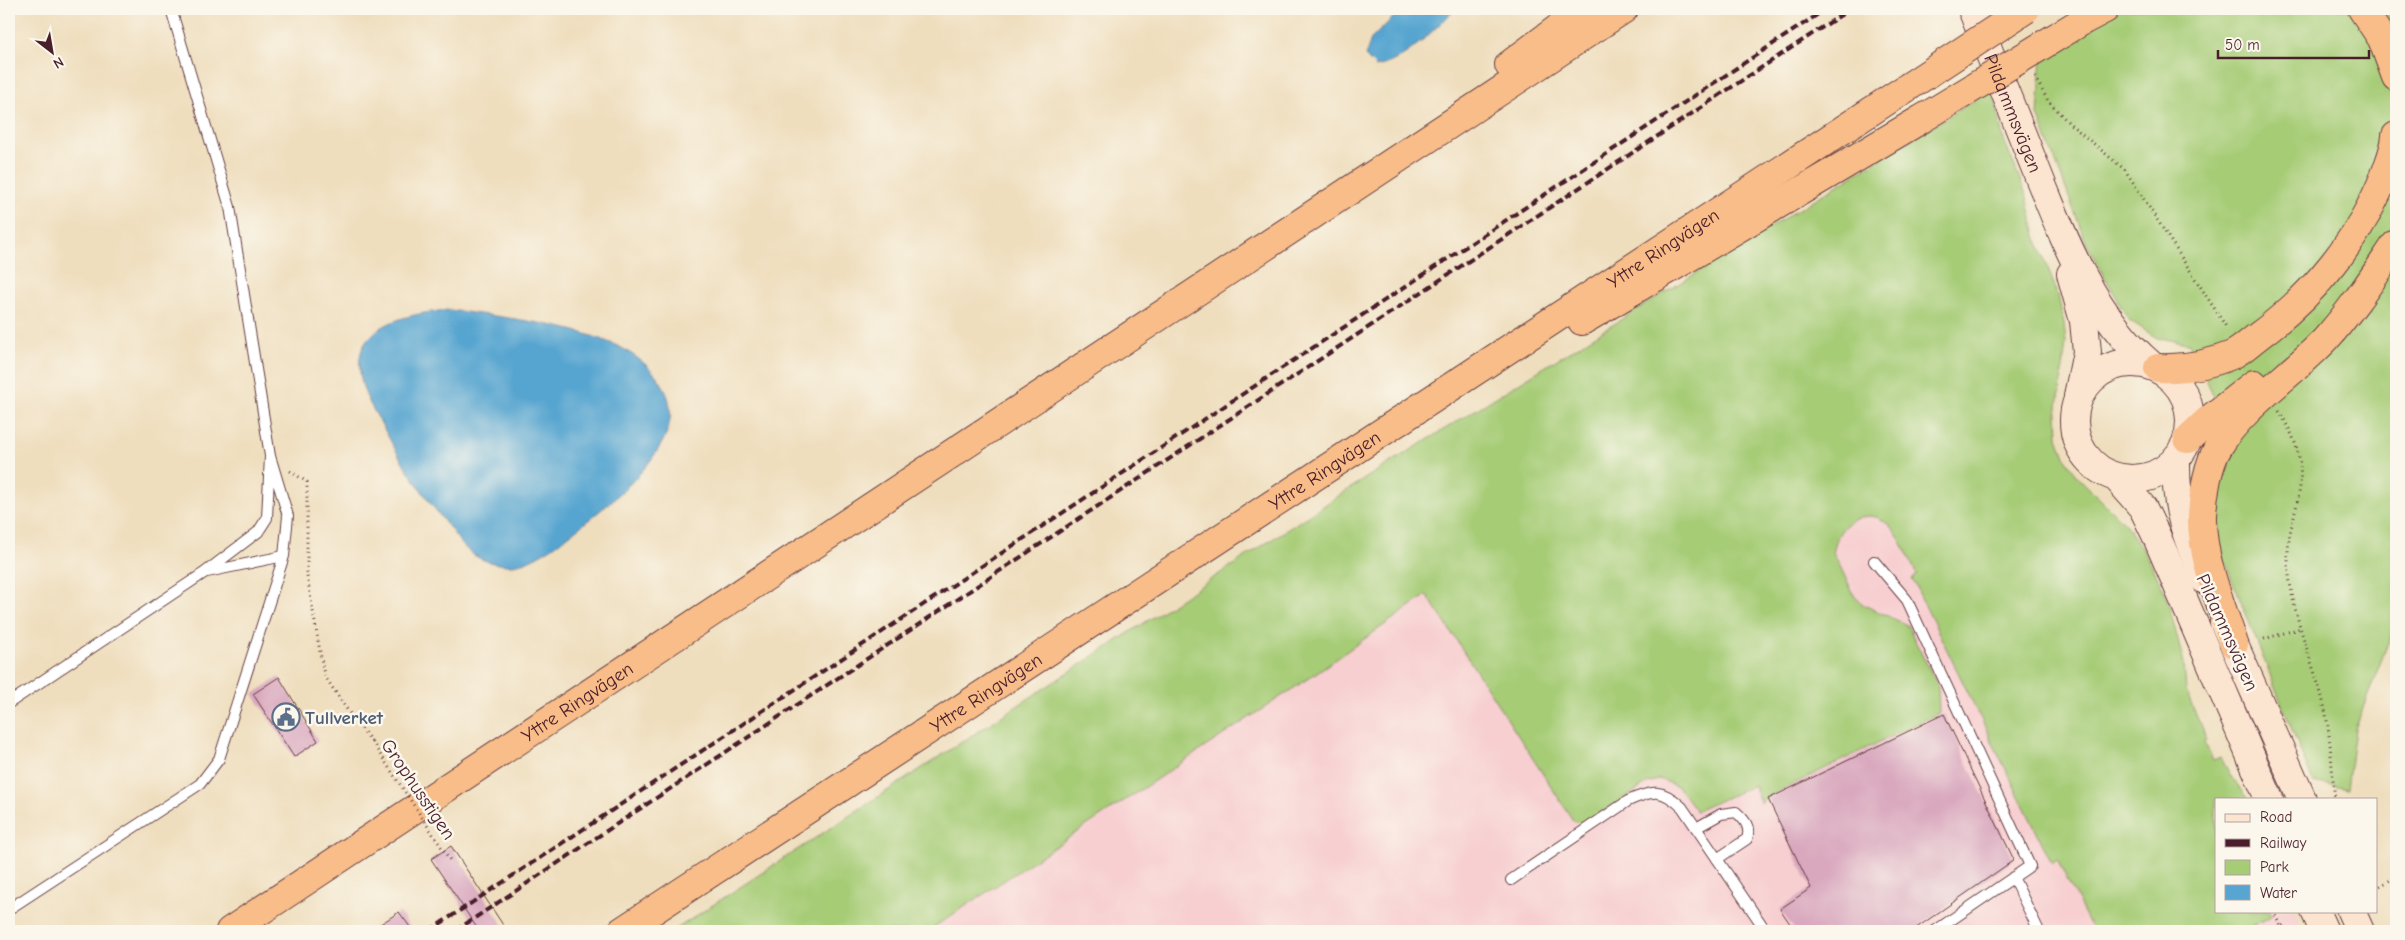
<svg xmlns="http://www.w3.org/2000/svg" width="2405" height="940" font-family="'Comic Neue',sans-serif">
<rect width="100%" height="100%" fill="#fbf7ec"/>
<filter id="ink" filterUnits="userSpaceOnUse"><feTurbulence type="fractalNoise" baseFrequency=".02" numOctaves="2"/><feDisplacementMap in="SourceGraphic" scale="10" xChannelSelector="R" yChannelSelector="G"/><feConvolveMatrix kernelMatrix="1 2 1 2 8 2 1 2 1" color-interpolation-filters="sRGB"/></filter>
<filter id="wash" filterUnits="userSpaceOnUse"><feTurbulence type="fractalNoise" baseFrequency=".0096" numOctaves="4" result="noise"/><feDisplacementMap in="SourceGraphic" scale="20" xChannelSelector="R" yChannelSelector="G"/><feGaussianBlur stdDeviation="1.12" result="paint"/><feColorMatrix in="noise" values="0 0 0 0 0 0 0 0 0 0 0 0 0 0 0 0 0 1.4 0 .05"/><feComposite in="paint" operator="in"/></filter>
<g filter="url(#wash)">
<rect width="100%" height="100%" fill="#efdebe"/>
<path fill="#f7cfd0" d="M1980,104L2052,433L2177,677L2216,799V911H2294L2303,931H728Z"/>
<path fill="#a6cc76" stroke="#787650" d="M2092,9H2396V622L2355,729L2347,789L2313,782L2215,537L2218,492L2237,445L2189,343L2157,338L2129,320L2087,245L2038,115L2043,41Z
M1991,90L1997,106L2002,135L2027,197L2037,240L2058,295L2064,323L2066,343L2057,414L2058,437L2065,457L2078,477L2126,525L2143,550L2160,581L2169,606L2184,664L2186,691L2207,741L2205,743L2213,761L2221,758L2232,778L2249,799H2216V911H2269L2271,916L2243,931H2093L2057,859L2052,863L1912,579L1917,575C1905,551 1891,504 1856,519C1840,526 1837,537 1833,552L1855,597L1864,605L1907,625L1938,686L1939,713L1765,798L1761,803L1755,791V785L1696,811L1678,787L1660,779L1648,783L1585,823L1574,822L1427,595L1300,684L928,931H673L1369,476Z"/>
<path fill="#57a5d0" stroke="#50627e" d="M1402,9H1456C1433,29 1407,61 1376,67L1365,56L1371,39Z
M448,310C495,316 560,323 603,340C645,355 688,393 663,441C645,475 610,503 581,526C564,539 531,566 509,565C496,565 478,560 469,551C461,545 455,535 449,527C423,495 401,462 382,425C376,414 368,402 364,390C360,379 357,358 363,347C378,318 420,313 448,310Z"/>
<g id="blocks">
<path fill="#d9a7be" d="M279,677L318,741L294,757L253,694Z
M1944,714L2014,860L1912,931H1795L1780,909L1811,888L1768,799Z
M451,846L507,931H479L431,859Z
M399,912L413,931H370Z"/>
</g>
</g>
<g filter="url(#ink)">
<use href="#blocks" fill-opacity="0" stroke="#633c41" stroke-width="1"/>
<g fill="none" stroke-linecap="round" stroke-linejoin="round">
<g stroke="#633c41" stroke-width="12">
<path id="lane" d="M171,9L230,207L270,456
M1874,561L1907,600L2030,866L1935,931
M207,572L284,556
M9,703L204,573L258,532L267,518L270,456L288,516L284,556L219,759L200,784L9,909
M1696,828L1721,814L1736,812C1745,820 1751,827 1747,839L1717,859
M2013,877L2039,931
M1511,880L1628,801C1652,790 1662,788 1682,807L1766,931"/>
</g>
<g stroke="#633c41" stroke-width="30">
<g id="secondary">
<path id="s1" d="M1972,9C1992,58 2011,108 2031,157C2061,231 2089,312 2151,365"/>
<path d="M2071,274L2084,321L2087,352L2078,396"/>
<circle cx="2132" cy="421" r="58"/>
<path d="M2176,459C2175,508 2186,536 2205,580"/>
<path d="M2117,478L2143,508L2156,535L2269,799"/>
<path d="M2224,622L2302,799"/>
<path d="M2315,911L2324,931"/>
<path d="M2351,911L2360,931"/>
</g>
</g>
<g stroke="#633c41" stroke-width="30">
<g id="highway">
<path d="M2362,9L2382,39L2396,77"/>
<path d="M2084,20L2105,9"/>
<path d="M1509,65L1584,9"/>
<path d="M1582,321L1920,120"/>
<path d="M2158,368C2184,369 2208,365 2232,355C2241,351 2249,343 2257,337C2313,296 2361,238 2386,172C2390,160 2395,149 2396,136"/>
<path d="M2188,439L2207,421L2254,384"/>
<path d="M2234,644C2221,603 2201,559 2202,515C2203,495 2208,463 2219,446C2242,407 2294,373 2326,339C2352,310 2374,276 2396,244"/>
<path id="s2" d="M230,931L1624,9"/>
<path id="s3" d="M622,931L1908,87"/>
</g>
</g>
<path stroke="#633c41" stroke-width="3" stroke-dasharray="1 4" stroke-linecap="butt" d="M2035,77L2048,101L2069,123L2125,170L2227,328
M2279,411C2294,435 2303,457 2300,486C2298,508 2288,530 2288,553C2287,600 2309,652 2322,697C2331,731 2331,764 2335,799
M290,471L307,482V576L324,675L346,708L372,742
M2264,639L2301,628
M2380,886L2396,877
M2273,911L2281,927
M2274,931L2284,925
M2389,931L2396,926"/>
<use href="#lane" stroke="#fff" stroke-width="10"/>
<use href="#secondary" stroke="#fce5d0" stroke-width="28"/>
<use href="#highway" stroke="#f8bd89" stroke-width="28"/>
<path stroke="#4a1f2b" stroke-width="4" stroke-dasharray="8 4" stroke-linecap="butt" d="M429,931L1826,9
M455,931L1850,9"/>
<g stroke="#633c41" stroke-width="30" stroke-linecap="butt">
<path id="highway-bridge" d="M1908,87L2026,9
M1920,120L2084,20"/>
</g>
<path stroke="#633c41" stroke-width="3" stroke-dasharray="1 4" stroke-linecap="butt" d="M372,742L450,860"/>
<use href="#highway-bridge" stroke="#f8bd89" stroke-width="28"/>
</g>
</g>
<defs>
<g id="civic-ring" transform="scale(1.4375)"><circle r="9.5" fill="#fbf7ec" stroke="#5c6f8a" stroke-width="1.5"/><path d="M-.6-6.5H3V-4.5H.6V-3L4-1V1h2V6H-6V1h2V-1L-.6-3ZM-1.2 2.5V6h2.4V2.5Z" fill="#5c6f8a"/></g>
</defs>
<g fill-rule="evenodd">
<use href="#civic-ring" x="286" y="717"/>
</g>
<g text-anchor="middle" stroke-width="5" stroke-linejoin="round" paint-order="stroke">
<g font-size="19" fill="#4a1f2b" stroke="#fbf7ec">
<text dy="7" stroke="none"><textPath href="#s1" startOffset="112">Pildammsvägen</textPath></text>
<text dy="7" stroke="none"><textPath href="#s3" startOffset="1245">Yttre Ringvägen</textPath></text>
<text dy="7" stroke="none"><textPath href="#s3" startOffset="840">Yttre Ringvägen</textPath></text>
<text transform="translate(2228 632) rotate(66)" y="7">Pildammsvägen</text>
<text dy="7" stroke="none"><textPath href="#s3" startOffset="435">Yttre Ringvägen</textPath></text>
<text dy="7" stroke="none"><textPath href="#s2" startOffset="416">Yttre Ringvägen</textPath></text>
<text transform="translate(419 789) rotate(56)" y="7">Grophusstigen</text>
</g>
<g font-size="19" font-weight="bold" fill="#4e5e75" stroke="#fbf7ec" text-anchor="start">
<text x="305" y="724">Tullverket</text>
</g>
</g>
<rect width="2405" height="940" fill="none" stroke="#fbf7ec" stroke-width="30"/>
<rect x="2215" y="798" width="162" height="115" fill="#fbf7ec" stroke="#b4a19f"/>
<rect x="2225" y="814" width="25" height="8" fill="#fce5d0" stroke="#b4a19f"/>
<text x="2260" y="822" font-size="15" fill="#4a1f2b">Road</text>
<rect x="2225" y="839" width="25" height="8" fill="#4a1f2b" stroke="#b4a19f"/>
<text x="2260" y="848" font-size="15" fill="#4a1f2b">Railway</text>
<rect x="2225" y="860" width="25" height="15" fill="#a6cc76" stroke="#b4a19f"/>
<text x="2260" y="872" font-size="15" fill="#4a1f2b">Park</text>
<rect x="2225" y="885" width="25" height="15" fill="#57a5d0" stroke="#b4a19f"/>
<text x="2260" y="898" font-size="15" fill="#4a1f2b">Water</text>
<g transform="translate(52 52) rotate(149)" stroke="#fbf7ec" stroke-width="4" paint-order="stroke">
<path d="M0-4L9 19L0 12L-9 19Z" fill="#4a1f2b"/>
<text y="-8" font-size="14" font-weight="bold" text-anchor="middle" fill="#4a1f2b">N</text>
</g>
<path d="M2218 50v8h151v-8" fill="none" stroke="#4a1f2b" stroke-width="2.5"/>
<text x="2225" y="50" font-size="15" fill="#4a1f2b" stroke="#fbf7ec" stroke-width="4" paint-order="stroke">50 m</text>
</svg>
